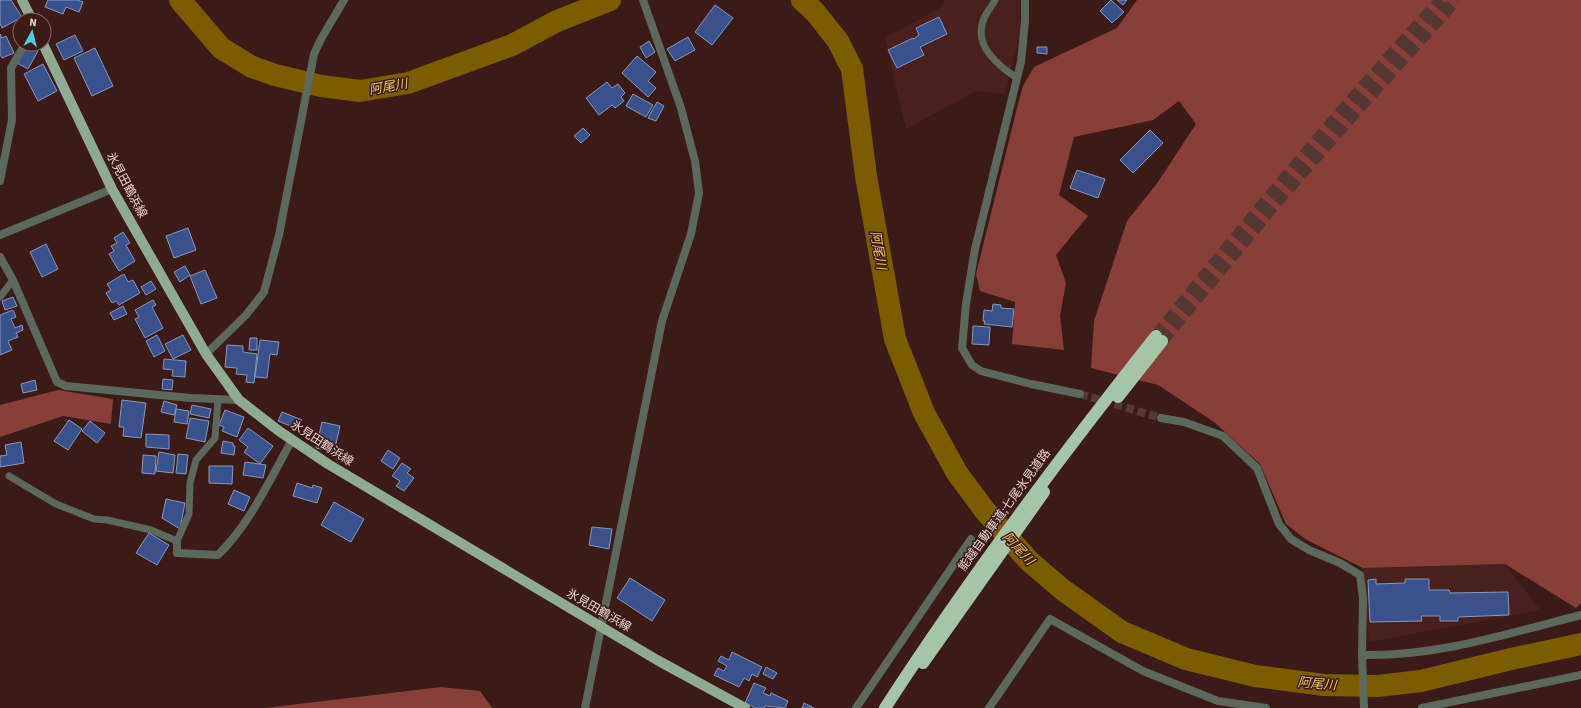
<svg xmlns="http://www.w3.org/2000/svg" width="1581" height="708" font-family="'Source Sans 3','Noto Sans JP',sans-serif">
<rect width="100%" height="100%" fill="#3b1b18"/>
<path fill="#48211e" d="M945,0H1020V33L1005,94L976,91L906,129L885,38L942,7Z
M1505,564L1540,610L1369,642L1363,568Z"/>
<path fill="#883f3a" d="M1137,0H1581V603L1576,608L1505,564L1363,568L1305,539L1286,524L1260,464L1214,422L1158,385L1091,368L1094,321L1127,221L1158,182L1196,124L1179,101L1153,120L1074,137L1059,195L1088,216L1056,255L1066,283L1060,316L1064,350L1012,344L1015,302L980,291L976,274L1017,108L1023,86L1034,67L1117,28Z
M58,390L113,399L111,424L63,416L0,437V405Z
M441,687L480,691L492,708H265Z"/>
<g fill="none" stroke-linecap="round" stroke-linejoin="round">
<path stroke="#7b5d00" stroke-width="22" d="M180,0L221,48L252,67L275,75L321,86L360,91L408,83L512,45L557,21L610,0
M802,0L815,12L838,41L852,69L866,176L895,339L924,413L957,473L986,512L1029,561L1063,590L1122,632L1186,659L1255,676L1324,685L1378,686L1421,681L1511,659L1581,644"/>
</g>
<path fill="#3a518c" stroke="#8897b8" d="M0,0H11L22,17L2,28L0,23Z
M48,0H77L83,2L79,12L66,7L63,14L45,7Z
M1111,0L1124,12L1112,23L1100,11Z
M1117,0H1127L1123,5Z
M715,5L733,18L712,45L695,32Z
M939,17L947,34L920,47L924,55L897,68L888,50L913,38L914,39L919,35L916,28Z
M0,34L2,38L6,36L14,53L2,58L0,54Z
M75,35L83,51L64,60L56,44Z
M688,37L695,50L675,61L667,49Z
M649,41L655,52L646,58L640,47Z
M27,45L38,51L28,69L17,63Z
M1037,47H1047V54L1037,53Z
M95,48L113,86L92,96L74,58Z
M637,56L656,72L648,81L656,88L648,97L622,73Z
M43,64L57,91L38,101L24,74Z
M607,82L612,88L618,84L625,93L621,97L624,101L615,108L612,105L599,115L586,98Z
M633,94L653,105L646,117L626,106Z
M657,102L664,106L656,121L648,118Z
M583,128L590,135L581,143L574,136Z
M1150,130L1163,143L1133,173L1120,160Z
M1077,170L1105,179L1098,198L1070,188Z
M188,228L196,250L174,258L166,236Z
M123,232L130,243L126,245L135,261L119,271L109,254L114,251L111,246L117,243L114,238Z
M46,244L58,269L42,277L30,252Z
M185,266L190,275L180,282L174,272Z
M205,270L217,298L201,304L190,276Z
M124,274L128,282L133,280L140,293L119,305L116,301L112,303L106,293L111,290L107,284Z
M151,281L156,289L146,295L141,287Z
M13,297L17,306L5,310L2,301Z
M153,300L156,305L152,307L163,328L145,338L135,319L139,317L135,310Z
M993,304L1001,305V308L1014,309L1012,327L984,324L985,321H983L984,310L992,311Z
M123,306L127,314L114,320L110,313Z
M13,310L16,317L11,319L15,328L22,325L23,330L16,333L18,337L8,341L12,350L0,355V315Z
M973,326L990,327L989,345L972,344Z
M157,335L165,351L154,357L146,341Z
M183,335L191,350L173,359L165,344Z
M250,338H257V350H249Z
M260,340L279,342L277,355L270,354L267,378L255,377Z
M227,345L243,346V352L257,354L254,383L246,382L247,375L236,374L237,368L225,367Z
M164,359L186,361L185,377L172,376L173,370L163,369Z
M163,379L173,380L172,390L162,389Z
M35,380L37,390L23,393L21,384Z
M122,400L146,403L141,438L123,436L124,427H119Z
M164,401L177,405L174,415L161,412Z
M192,405L211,409L209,418L190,414Z
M176,409L189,411L187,424L174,422Z
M225,410L244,417L237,437L222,431L224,427L219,425Z
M282,412L302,420L298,429L278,421Z
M190,418L209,421L205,442L186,438Z
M69,420L82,429L68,450L54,441Z
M90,421L105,433L97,443L82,431Z
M322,422L340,426L334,452L316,448Z
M248,428L273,446L260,464L244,452L248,447L239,440Z
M146,434L169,435V449L146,447Z
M223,441L233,443V446H235L234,455L221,453Z
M21,442L24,463L0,467V456L7,455L5,445Z
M388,450L400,458L393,469L381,461Z
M159,452L175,455L173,473L156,471Z
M178,454L188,455L186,474L176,473Z
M143,455L156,456L155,474L142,473Z
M245,462L266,465L263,478L243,475Z
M402,463L411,469L407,473L414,478L404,491L396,486L400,481L392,476Z
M209,466H233L232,484L209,483Z
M297,483L312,488L313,485L322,488L317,503L293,496Z
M234,490L250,497L244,511L228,504Z
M166,499L185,503L180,529L162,518Z
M334,502L364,519L351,542L321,525Z
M592,527L612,529L609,549L589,545Z
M149,533L169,545L157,565L136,553Z
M630,578L665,600L652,621L617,598Z
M1376,579V584L1405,583V579H1429V590H1449L1450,593L1508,592L1509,615L1458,617V621H1440V616H1421L1422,621L1370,622L1368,580Z
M732,652L762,667L757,677L752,674L749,681L744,678L739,687L714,675L718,668L724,671L727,666L718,661L721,656L729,660Z
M766,667L777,673L773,679L763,674Z
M754,683L766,688L763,693L770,696L771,693L788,701L785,708L765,706L764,708H756L745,703Z
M804,703L814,708H802Z"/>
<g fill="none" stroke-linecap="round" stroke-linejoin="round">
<path stroke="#553734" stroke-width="8" stroke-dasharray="8 4" stroke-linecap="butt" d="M1080,394L1161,418"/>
<path stroke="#553734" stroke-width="12" stroke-dasharray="12 6" stroke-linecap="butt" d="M1156,336C1248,221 1341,108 1441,0
M1162,341L1281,197L1359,108L1456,0"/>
<path stroke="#5c685c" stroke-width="7" d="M995,0C991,8 983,16 982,25C976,48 1000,67 1017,78
M0,297L13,280
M9,476L56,504L94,519L107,520L151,530L177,541L189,514L190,483L196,460L215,438L218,399"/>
<path stroke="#5c685c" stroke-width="8" d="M1025,0V21L1021,62L975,249L966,304L962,348L972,365L981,371L1031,384L1080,394
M0,181L12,120L11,68L25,44
M0,235L112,189
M0,257L13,280L57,382L66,386L191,398L239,400
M206,354L246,315L264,292L279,235L314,54L321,39L344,0
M1161,418L1184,422L1223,436L1257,468L1279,524L1291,539L1309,550L1340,563L1360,575L1363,598L1362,655L1364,708
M177,541V553L218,555C250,524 270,479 292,440
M1362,655C1436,657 1510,633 1581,615
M585,708L662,321L691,234L699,193L695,161L681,108L643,0
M856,708L971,539
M989,708L1050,619L1143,671L1218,701L1266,708
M1422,708L1581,675"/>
<path stroke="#91aa92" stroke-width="10" d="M22,0L32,20
M43,44L112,189L206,354L239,400L279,431L328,464L657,660L745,708"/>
<path stroke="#a6c4a8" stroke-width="12" d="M1118,397L1162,341
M923,663L1044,492
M885,708C969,578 1060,457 1156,336"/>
</g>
<g text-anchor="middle" stroke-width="3" stroke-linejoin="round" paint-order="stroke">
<g font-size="12" fill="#e9d3d0" stroke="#3b1b18">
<text transform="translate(127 185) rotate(62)" y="4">氷見田鶴浜線</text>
<text transform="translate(322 443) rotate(33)" y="4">氷見田鶴浜線</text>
<text transform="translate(1004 510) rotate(-54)" y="4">能越自動車道;七尾氷見道路</text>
<text transform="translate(599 610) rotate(30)" y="4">氷見田鶴浜線</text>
</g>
<g font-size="13" font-style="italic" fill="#f2c65e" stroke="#3b1b18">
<text transform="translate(388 86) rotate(-10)" y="5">阿尾川</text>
<text transform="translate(879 250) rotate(80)" y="5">阿尾川</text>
<text transform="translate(1019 548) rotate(47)" y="5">阿尾川</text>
<text transform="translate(1317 683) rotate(5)" y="5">阿尾川</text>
</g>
</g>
<g transform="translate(32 32) rotate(7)"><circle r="19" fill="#3b1b18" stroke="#816562"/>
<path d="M0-3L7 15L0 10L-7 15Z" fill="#52cbd9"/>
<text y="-6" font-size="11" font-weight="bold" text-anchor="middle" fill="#e9d3d0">N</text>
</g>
</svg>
